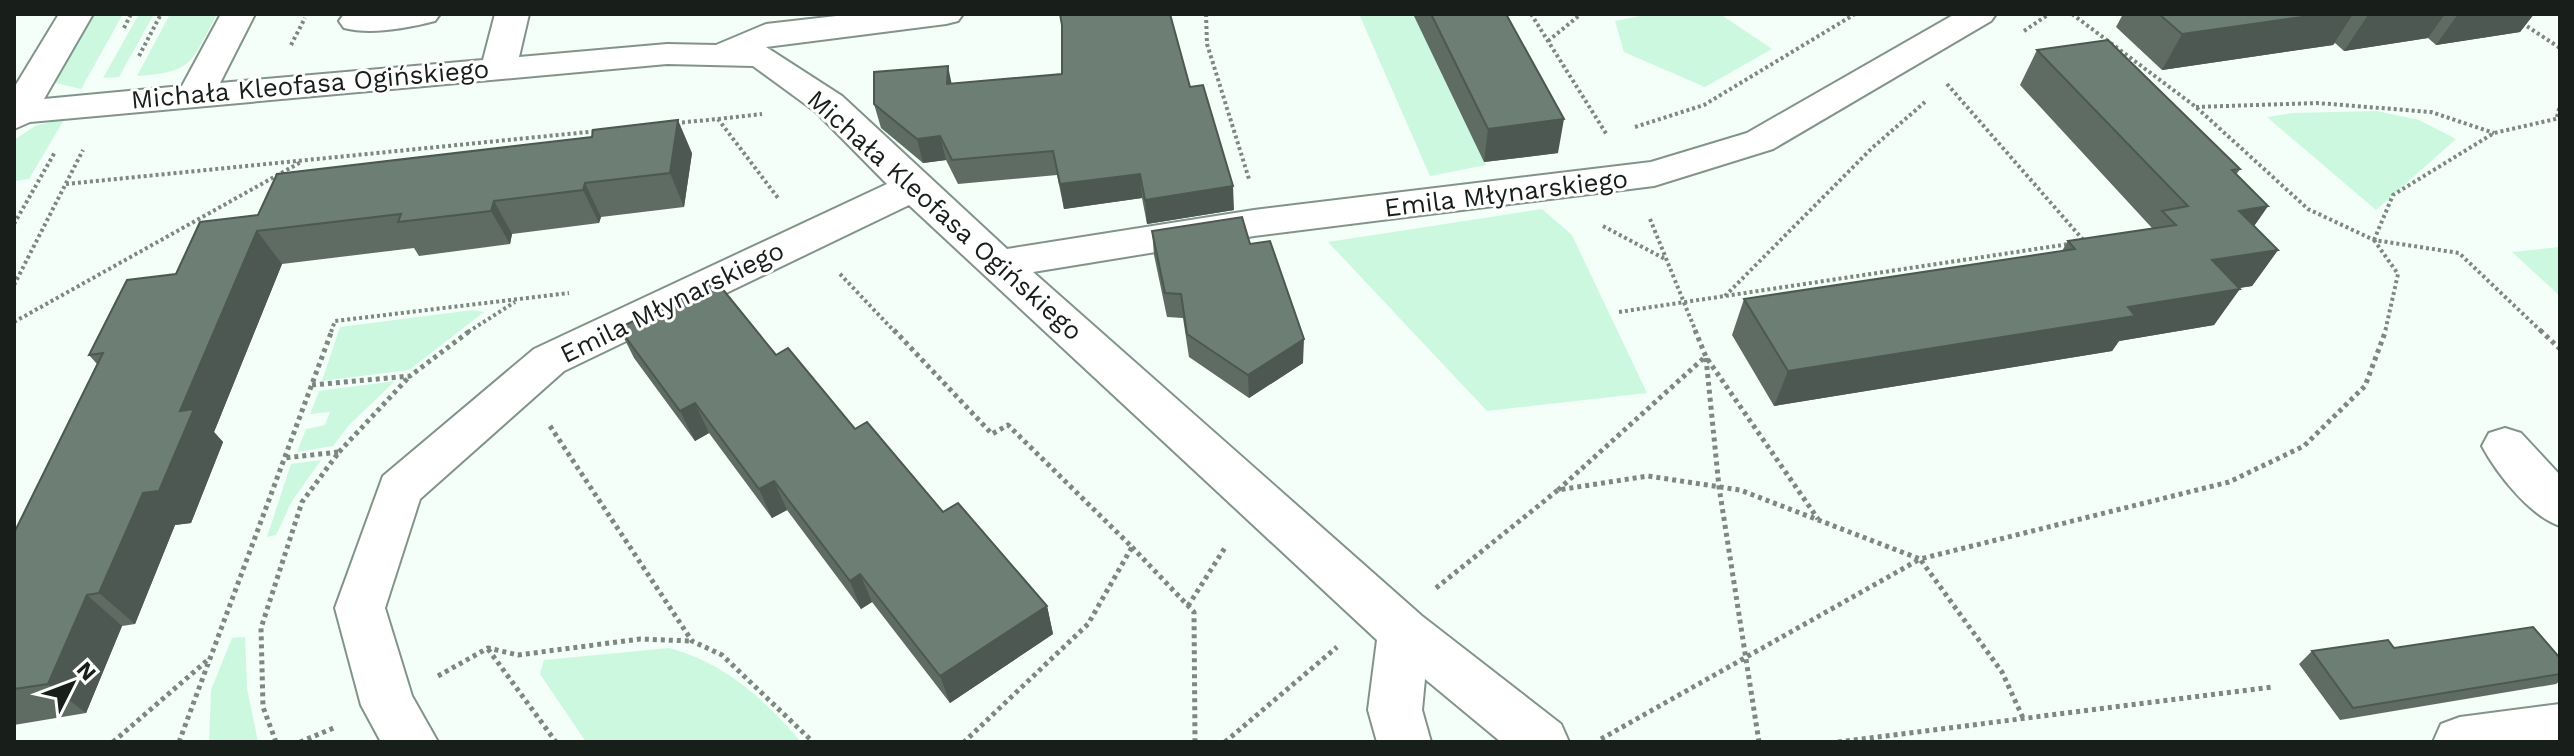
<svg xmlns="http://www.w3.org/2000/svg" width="2574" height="756" font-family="'Work Sans',sans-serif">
<rect width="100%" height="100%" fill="#f3fff8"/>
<path fill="#ccf8e0" d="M93,14H123L81,89L56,83L55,78Z
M139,14H154L119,77L103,78Z
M170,14H217C190,63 195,72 137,76Z
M1359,14H1413L1486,165L1430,176Z
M1650,14H1720L1772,49L1705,87L1624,52L1615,21Z
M2377,111L2419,120L2456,139L2376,210L2267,117L2293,113Z
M65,118L29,179L14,181V140L35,126Z
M1542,209L1572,235L1647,393L1487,411L1328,242Z
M2560,247V296L2512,252Z
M473,310L484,312L409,370L322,381L340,327Z
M395,381L350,424L333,446L297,452L306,429L325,425L330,412L310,414L319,391Z
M321,460L292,501L276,535L267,537L291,464Z
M245,637L247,688L258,742H209L211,690L232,638Z
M669,648C725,663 764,699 801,742H586L540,674L544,660Z"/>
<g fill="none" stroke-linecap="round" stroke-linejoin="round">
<g stroke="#82948a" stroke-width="4">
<path id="minor" d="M59,14H93L44,99L182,86L221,14H255L220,83L483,60L495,14H529L519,57L667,44L716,45L766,24L854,14H963L958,21L946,24L766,47L842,96L1007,249L1254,210L1651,162L1747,133L1955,14H1996L1991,21L1773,149L1654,186L1254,236L1033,272L1422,616L1561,724L1569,742H1501L1425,679L1422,710L1431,742H1377L1368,710L1377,640L909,205L564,371L420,499L385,608L412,696L438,742H381L361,705L335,608L383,476L534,349L887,184L816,112L753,66L667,64L30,122L14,129V88Z
M344,14H440L435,21C408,28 371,35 344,28L339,21Z
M2505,428L2521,433L2560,475V526C2530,516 2497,474 2482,446L2489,433Z
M2560,704V742H2433L2441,724L2460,717Z"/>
</g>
<path stroke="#7e8882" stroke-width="4" stroke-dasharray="3 3" stroke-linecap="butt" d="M1206,14L1207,44L1249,179
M1531,14L1607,135
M2072,14L2196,107L2308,209L2374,240L2459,253L2542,332
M2522,23L2560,48
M124,28L131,14
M2024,31L2049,14
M1548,41L1581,14
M291,45L305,18
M139,56L161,14
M1947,84L2085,242
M2196,107L2317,103L2431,112L2494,133
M2557,117L2560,105
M718,119L762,114
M676,123L718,119L778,198
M1635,127L1704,105L1855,14
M66,184L598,131
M1650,219L1696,332
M14,224L55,152
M1603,226L1665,259
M2374,240L2393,195L2494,133L2560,118
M2374,240L2398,274L2385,332
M840,274L895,332
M14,285L83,150
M1725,296L1872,148L1925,102
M1619,312L2069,244
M14,322L301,162
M331,332L335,321L569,293
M468,332L515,302"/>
<path stroke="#7e8882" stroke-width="5" stroke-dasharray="4 4" stroke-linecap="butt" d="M894,330L992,434L1008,425L1132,547L1088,624L964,742
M1695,330L1706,357L1818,519
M2540,330L2560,349
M1706,358L1719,487L1759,742
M312,385L410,376L471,330
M550,426L692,641L722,655L813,742
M339,452L409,377
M1558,490L1705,357
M1132,547L1194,612L1195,742
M1436,588L1558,490L1648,476L1740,490L1920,559L2229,482L2304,446L2365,386L2386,330
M1188,606L1226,546
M488,649L556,742
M438,676L488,648L518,655L640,639L691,641
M1601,739L1920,559L2002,672L2023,718
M113,742L210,658
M179,742L332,330
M276,742L263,707L261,628L302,502L339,452L284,458
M300,742L336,727
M1225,742L1337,647
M1838,742L2272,687"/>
<use href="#minor" fill="#fff" fill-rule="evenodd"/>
</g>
<path fill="#5e6c64" d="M1060,14H1170L1190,87L1234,210L1147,224L1142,198L1064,209L1057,175L958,184L946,160L923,163L881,128L874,104L952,84L1062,74V29Z
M1413,14H1506L1558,153L1484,162Z
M2123,14H2534L2520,32L2436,45L2428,38L2344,51L2335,43L2333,45L2162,70L2116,27Z
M2037,50L2240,169L2236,175L2268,206L2254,226L2278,250L2252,286L2239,288L2214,325L2119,341L2112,351L1774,406L1732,335L1744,299L2062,251L2068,241L2151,229L2152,228L2020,85Z
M692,153L684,207L601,217L599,223L512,234L510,244L419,256L414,248L282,264L214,432L223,442L191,523L175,525L135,624L122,626L86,713L14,725V533L97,364L89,355L176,274L258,215Z
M1152,231L1250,244L1303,363L1249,398L1189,357L1183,318L1167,317L1154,255Z
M619,328L776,355L943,512L1047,606L1053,634L950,703L872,602L861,609L787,510L772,518L709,433L695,441L634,358Z
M2394,648L2560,658V681L2556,684L2340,720L2299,664L2312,651Z"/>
<path fill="#4c5851" d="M2324,14H2353L2333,45L2162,70L2182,34Z
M2377,14H2445L2428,38L2344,51L2368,15Z
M2458,14H2534L2520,32L2436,45Z
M948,66L953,90L947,84Z
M1564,119L1558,153L1484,162L1488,129Z
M678,120L692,153L684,207L670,173Z
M940,136L946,160L923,163L917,139Z
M1140,174L1142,198L1064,209L1060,184Z
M585,183L601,217L599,223L583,190Z
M1233,186L1234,210L1147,224L1145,200Z
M494,201L512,234L510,244L491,211Z
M2268,206L2243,242L2239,211Z
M257,231L282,264L214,432L223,442L191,523L175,525L135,624L99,593Z
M2278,250L2252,286L2188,296L2212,260Z
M2240,289L2214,325L2119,341L2112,351L1774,406L1788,371L2128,307Z
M1304,339L1303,363L1249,398L1248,375Z
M695,403L709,433L695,441L680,411Z
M774,481L787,510L772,518L759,489Z
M860,574L872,602L861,609L850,581Z
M87,595L122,626L86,713L48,684Z
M1047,606L1053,634L950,703L940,676Z"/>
<path fill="#6d7e74" stroke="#4c5851" stroke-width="2" d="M1060,14H1170L1190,87L1203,85L1233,186L1145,200L1140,174L1060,184L1053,151L952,160L940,136L917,139L874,104V72L948,66L947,84L1062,74V25Z
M1431,14H1506L1564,119L1488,129Z
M2159,14H2324L2182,34Z
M2108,40L2240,169L2232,170L2268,206L2239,211L2278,250L2212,260L2240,289L2128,307L2135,316L1788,371L1744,299L2075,249L2068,241L2176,225L2162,211L2188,206L2037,50Z
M678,120L670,173L585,183L583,190L494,201L491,211L398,222L401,214L257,231L180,411L194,409L159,491L143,493L99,593L87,595L48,684L14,689V533L103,353L89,355L127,280L176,274L200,222L258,215L277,174L592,137L593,130Z
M1242,217L1250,244L1270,241L1304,339L1248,375L1187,334L1181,294L1165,293L1152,231Z
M716,281L776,355L788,348L855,429L867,422L943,512L958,503L1047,606L940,676L860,574L850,581L774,481L759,489L695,403L680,411L619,328Z
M2533,627L2560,658V674L2353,708L2312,651L2388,640L2394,648Z"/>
<g text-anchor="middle" stroke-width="6" stroke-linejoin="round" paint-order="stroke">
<g font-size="26" fill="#181f1b" stroke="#fff">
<text transform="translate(310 84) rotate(-5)" y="9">Michała Kleofasa Ogińskiego</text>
<text transform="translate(1506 193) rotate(-7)" y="9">Emila Młynarskiego</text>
<text transform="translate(945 215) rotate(42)" y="9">Michała Kleofasa Ogińskiego</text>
<text transform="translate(672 302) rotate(-26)" y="9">Emila Młynarskiego</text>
</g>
</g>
<rect width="2574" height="756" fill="none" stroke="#181f1b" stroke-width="32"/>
<g transform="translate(72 684) rotate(48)" stroke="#ffffff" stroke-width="6" paint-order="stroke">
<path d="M0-6L14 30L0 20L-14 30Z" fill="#181f1b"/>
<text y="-12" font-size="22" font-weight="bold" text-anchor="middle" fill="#181f1b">N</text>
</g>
</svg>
